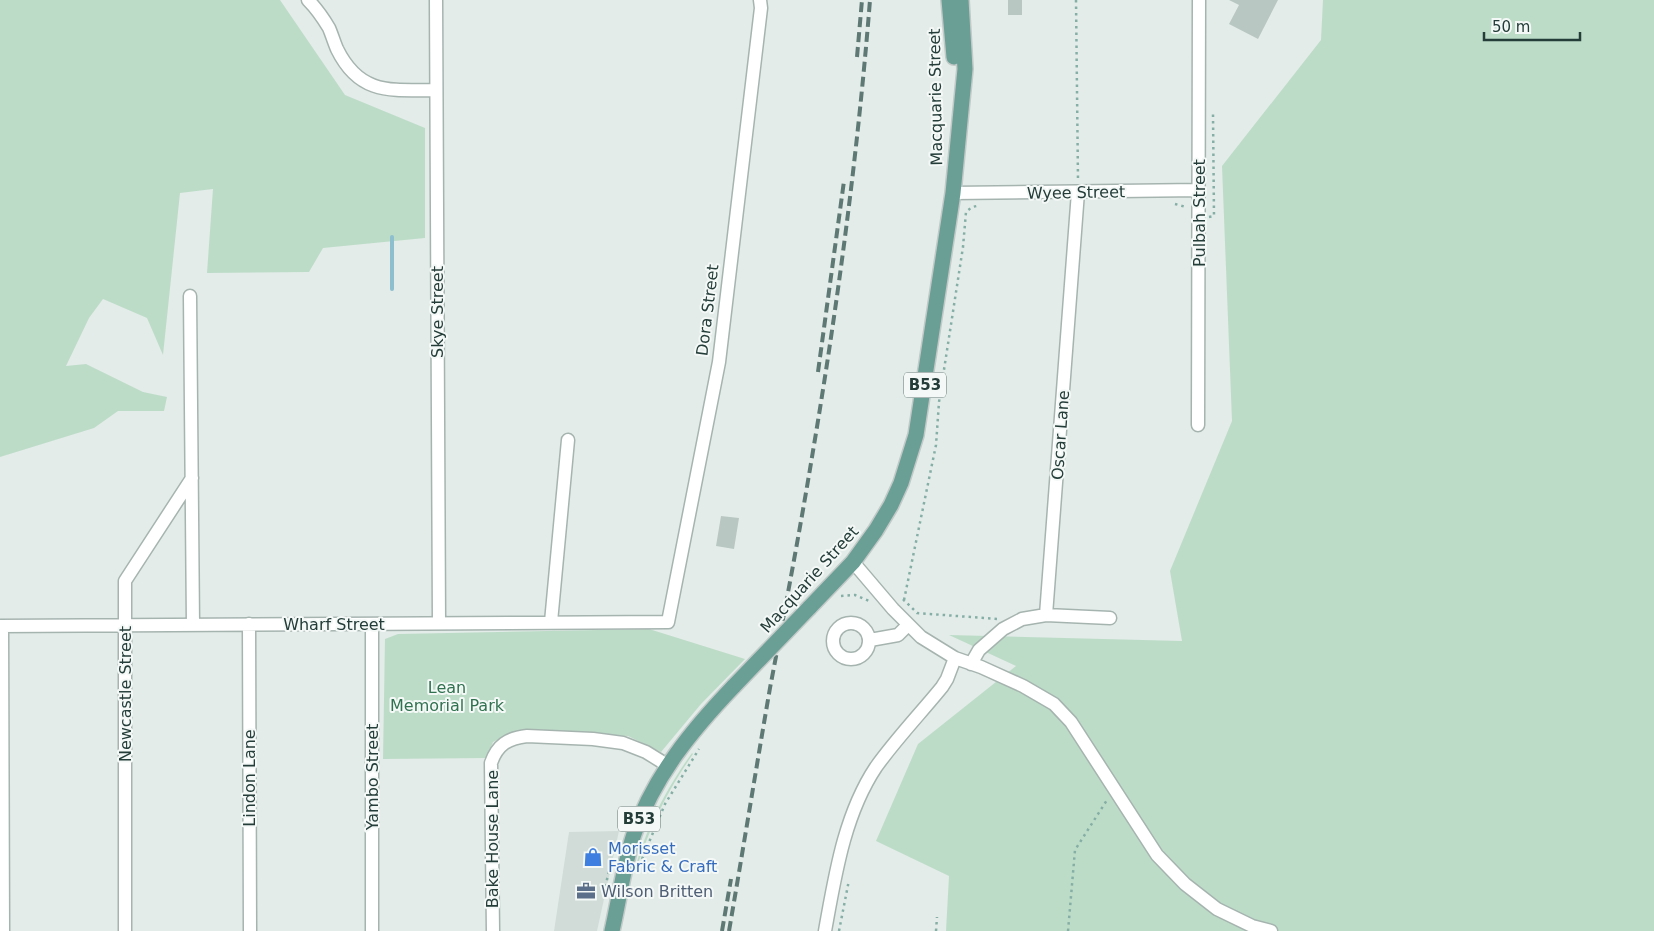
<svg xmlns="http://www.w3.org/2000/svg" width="1654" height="931" font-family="'DejaVu Sans',sans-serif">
<rect width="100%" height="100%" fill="#e3ece9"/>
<path fill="#d1dcd8" d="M619,831L597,931H554L569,832Z"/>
<path fill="#bddcc8" d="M0,0H280L345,95L425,128V238L323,248L309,272L207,273L213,189L180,193L163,355L147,318L103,299L89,318L66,366L86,364L143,392L167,397L164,411H118L94,428L0,457Z
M1323,0H1654V931H946L949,876L876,841L918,744L1016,666L949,635L1182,641L1170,571L1232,421L1222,166L1321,40Z
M649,629L745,659L701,704L661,752L628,736L513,732L493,742L487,758L383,759L385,639L398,634Z
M692,753L693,754C665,794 651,826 635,872H634C647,826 664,792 692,753Z"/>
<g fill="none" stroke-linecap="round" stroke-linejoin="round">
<path stroke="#8ebfce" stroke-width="4" d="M392,289V237"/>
</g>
<path fill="#b9c7c2" d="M1008,0H1022V15H1008Z
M1229,0H1278L1258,39L1229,24L1239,5Z
M721,516L739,518L734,549L716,546Z"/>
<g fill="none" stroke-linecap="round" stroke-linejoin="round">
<g stroke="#a6b4b0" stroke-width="15">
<path id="minor" d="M308,0C316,8 323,18 329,28C332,35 334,42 337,49C360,96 392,90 436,90
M436,0L439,623
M953,193L1199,190
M190,296L193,625
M1198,425L1199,0
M853,562L893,609L921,637L955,658L981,667L1023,686L1054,704L1071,722L1157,855L1185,884L1217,909L1252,926L1271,931
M1046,615L1078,192
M551,622L568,440
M833 641a18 18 0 1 1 36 0a18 18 0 1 1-36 0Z
M249,624L250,931
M0,626L668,622L719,362L761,8L760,0
M2,626L3,931
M870,640L898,635L908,625
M971,664L979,650L1003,629L1022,619L1046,615L1110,618
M125,931V581L192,478
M372,931V624
M493,931L491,763C497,745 508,738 527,736L593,739L623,743L646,752L667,765
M825,931C835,876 844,815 876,767C896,739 920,714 942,687L947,679L955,658"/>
</g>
<g stroke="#c2c9c7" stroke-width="18">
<path id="major" d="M949,0L954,57
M809,608L853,562L876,530L891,505L901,483L916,435L953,193L965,69L961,0
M612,931C619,900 624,864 634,834C654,776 692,730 734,686"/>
</g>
<path stroke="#85aea5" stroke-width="2.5" stroke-dasharray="2.5 4" stroke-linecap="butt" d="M1076,0L1078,180
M1175,204L1186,207
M1209,217L1214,216L1213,114
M841,596L855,595L869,601
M904,600L936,445L939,402L963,247L966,212L972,207L977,206
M903,601L904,600L917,613L997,619
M642,859L665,804L699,749
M604,893L610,866
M839,931L849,880
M936,931L937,917
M1068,931L1075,850L1107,800"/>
<use href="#minor" stroke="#fff" stroke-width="12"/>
<use href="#major" stroke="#6a9f96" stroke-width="15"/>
<path stroke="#5e7873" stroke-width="4" stroke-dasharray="10 5" stroke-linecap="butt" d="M857,57L862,0
M818,372L844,181
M722,931L731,879
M729,931C743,850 756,769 770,688C785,609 800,530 813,451C838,302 858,151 870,0"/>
<g stroke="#c2c9c7" stroke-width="18" stroke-linecap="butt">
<path id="major-bridge" d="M734,686L809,608"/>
</g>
<use href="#major-bridge" stroke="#6a9f96" stroke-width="15"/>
</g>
<defs>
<g id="shop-bare" transform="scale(1.5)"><path d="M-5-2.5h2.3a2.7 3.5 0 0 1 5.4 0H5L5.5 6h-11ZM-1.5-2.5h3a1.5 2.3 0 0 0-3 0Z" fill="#3f7fe0" stroke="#f4f9f7" stroke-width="2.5" paint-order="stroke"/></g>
<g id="office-bare" transform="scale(1.5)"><path d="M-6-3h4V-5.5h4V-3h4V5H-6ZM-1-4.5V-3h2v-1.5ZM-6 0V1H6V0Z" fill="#5c6f8a" stroke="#f4f9f7" stroke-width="2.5" paint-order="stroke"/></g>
</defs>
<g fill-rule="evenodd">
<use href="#shop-bare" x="593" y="857"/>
<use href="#office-bare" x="586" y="891"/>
</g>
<g text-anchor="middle" stroke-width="4" stroke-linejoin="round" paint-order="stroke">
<g fill="#f4f9f7" stroke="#627571" stroke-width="1">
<rect x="904" y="372.5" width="42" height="25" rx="4"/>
<rect x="618" y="806.5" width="42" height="25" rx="4"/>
</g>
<g font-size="15" font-weight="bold" fill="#243d38">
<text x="925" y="390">B53</text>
<text x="639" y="824">B53</text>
</g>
<g font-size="16" fill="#243d38" stroke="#f4f9f7">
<text transform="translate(935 97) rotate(-91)" y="6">Macquarie Street</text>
<text transform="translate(1076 192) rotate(-1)" y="6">Wyee Street</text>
<text transform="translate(1199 213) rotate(-90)" y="6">Pulbah Street</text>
<text transform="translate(707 310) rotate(-83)" y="6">Dora Street</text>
<text transform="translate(437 312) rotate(-90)" y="6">Skye Street</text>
<text transform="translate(1060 435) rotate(-86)" y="6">Oscar Lane</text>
<text transform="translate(809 579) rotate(-48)" y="6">Macquarie Street</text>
<text x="334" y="630">Wharf Street</text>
<text transform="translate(125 694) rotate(-90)" y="6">Newcastle Street</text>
<text transform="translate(372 777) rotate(-90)" y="6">Yambo Street</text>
<text transform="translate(249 778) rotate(-90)" y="6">Lindon Lane</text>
<text transform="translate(492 839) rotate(-90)" y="6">Bake House Lane</text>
</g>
<g font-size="16" fill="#30714f" stroke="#f4f9f7">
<text x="447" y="693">Lean<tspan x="447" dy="18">Memorial Park</tspan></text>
</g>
<g font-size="16" fill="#366cbe" stroke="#f4f9f7" text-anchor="start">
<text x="608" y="854">Morisset<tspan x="608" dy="18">Fabric &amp; Craft</tspan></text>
</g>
<g font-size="16" fill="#4e5e75" stroke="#f4f9f7" text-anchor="start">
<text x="601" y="897">Wilson Britten</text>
</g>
</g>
<path d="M1484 32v8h96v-8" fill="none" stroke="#243d38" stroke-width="2.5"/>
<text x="1492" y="32" font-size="15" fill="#243d38" stroke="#f4f9f7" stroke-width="4" paint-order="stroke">50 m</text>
</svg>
